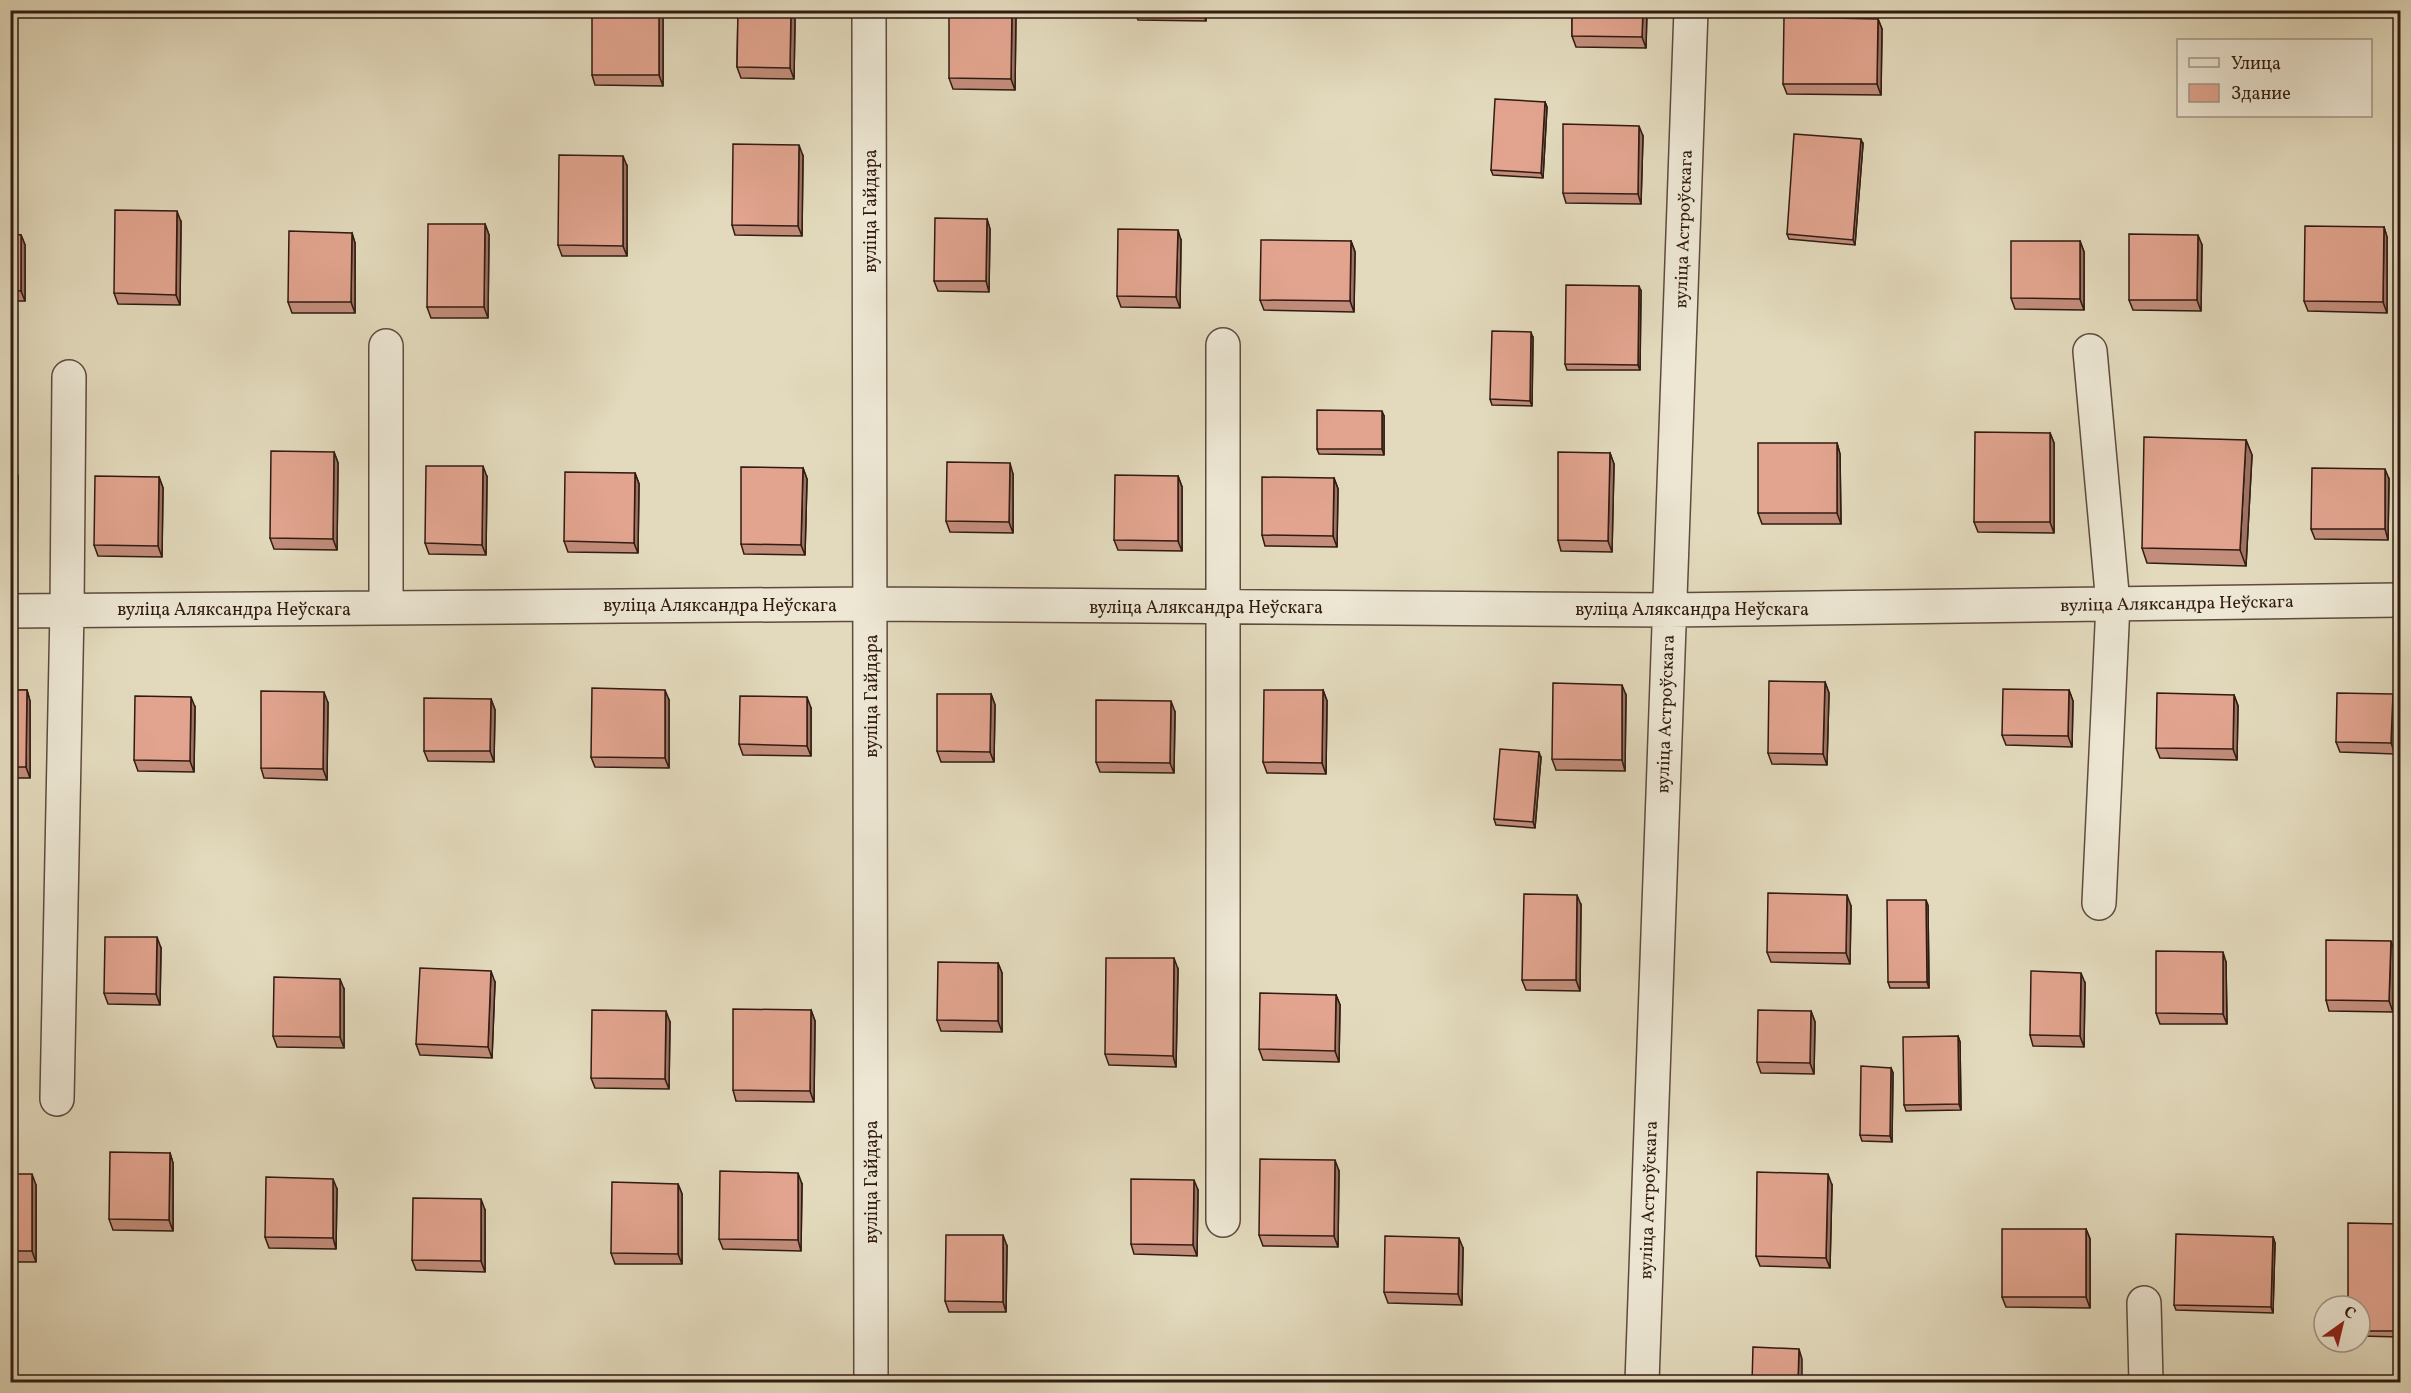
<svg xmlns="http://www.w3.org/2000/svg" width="2411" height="1393" font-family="Vollkorn,serif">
<rect width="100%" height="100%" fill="#e3dabd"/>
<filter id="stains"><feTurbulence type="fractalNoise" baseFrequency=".00333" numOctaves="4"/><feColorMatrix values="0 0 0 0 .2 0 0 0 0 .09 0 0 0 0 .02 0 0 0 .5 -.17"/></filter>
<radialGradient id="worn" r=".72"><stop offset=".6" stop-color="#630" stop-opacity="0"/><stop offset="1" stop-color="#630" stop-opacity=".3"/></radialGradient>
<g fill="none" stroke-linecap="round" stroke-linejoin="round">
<g stroke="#5e4b3d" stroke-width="36">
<path id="minor" d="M869,10L871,1382
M386,346V608
M2090,351L2113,604L2099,903
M10,611L871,604L1669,610L2400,600
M57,1099L67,610L69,377
M1223,1220V345
M2144,1303L2146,1382
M1642,1382L1691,10"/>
</g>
<use href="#minor" stroke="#ede7d4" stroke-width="33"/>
</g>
<path fill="#c28d7b" stroke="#311b12" stroke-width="1.5" d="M663,10V86L595,85L592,75Z
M738,10H791L795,20L794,79L741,78L737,67Z
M1134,10H1206V21L1138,20Z
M1572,10H1647L1646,48L1576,47L1572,36Z
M1016,11L1015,90L953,89L949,78Z
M1878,19L1882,29L1881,95L1787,94L1783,84Z
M1545,102L1547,107L1543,178L1493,175L1491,170Z
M1643,136L1641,204L1566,203L1563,193Z
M1863,144L1855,245L1789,239L1787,234Z
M803,156L802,236L735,235L732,225Z
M627,166V256H562L558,245Z
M987,219L990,229L989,292L938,291L934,281Z
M181,222L180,305L118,304L114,293Z
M485,224L489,235L488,318H431L427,307Z
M2384,227L2387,237V313L2308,311L2304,301Z
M352,233L355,243V313H292L288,302Z
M10,234L21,235L25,245V301H10Z
M1181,240L1180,308L1121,307L1117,296Z
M1351,241L1355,252L1354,312L1264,310L1260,300Z
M2080,241L2084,252V310L2015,309L2011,298Z
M2202,245L2201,311L2133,310L2129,300Z
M1641,291L1640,370H1567L1565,364Z
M1533,338L1532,406L1492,405L1490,399Z
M1384,416V455L1319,454L1317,449Z
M2050,433L2054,443V533L1978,532L1974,522Z
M2246,440L2252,455L2246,566L2147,563L2142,548Z
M1837,443L1840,454L1841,524H1762L1758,513Z
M334,452L338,463L337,550L274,549L270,538Z
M1610,453L1614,464L1612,552L1561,551L1558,540Z
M10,465H14L18,476L17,554H10Z
M803,468L807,479L805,555L744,554L741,544Z
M635,473L639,484L638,553L568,552L564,541Z
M1013,474V533L950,532L946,521Z
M1178,476L1182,487V551L1118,550L1114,540Z
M159,477L163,488L162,557L98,556L94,545Z
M487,477L486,555L429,554L425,543Z
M1334,478L1338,489L1337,547L1265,546L1262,535Z
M2389,479L2388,540L2315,539L2311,529Z
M1825,682L1829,693L1827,765L1772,764L1768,753Z
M10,690H27L30,701V778H10Z
M1323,690L1327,701L1326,774L1267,773L1263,762Z
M2069,690L2073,701L2072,747L2006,745L2002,735Z
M991,694L995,705L994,762H941L937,751Z
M2393,694L2397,704L2395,754L2340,752L2336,742Z
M1626,695L1625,771L1556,770L1552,759Z
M2234,695L2238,706L2237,760L2160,758L2156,748Z
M491,699L495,710L494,762L428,761L424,751Z
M669,700V768L595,767L591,757Z
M328,703L327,780L264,778L261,768Z
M195,707L194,772L138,771L134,760Z
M811,708V756L743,755L739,744Z
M1175,712L1174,773L1100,772L1096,762Z
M1541,758L1535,828L1496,825L1494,819Z
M1581,905L1580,991L1526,990L1522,980Z
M1928,905L1929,988H1890L1888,982Z
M1851,906L1850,964L1771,962L1767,952Z
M10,945H11L15,956V1014H10Z
M161,948L160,1005L108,1004L104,993Z
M2395,952L2393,1012L2329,1011L2326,1000Z
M2226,962L2227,1024H2160L2156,1013Z
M998,963L1002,973V1032L941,1031L937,1020Z
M1178,969L1176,1067L1109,1065L1105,1054Z
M495,982L492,1058L420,1055L416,1044Z
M2085,983L2084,1047L2033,1046L2030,1035Z
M344,989V1048L277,1047L273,1036Z
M1336,995L1340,1005L1339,1062L1263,1060L1259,1049Z
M811,1010L815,1021L814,1102L736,1101L733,1090Z
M1811,1011L1815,1022L1814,1074L1761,1073L1757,1062Z
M670,1022L669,1089L595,1088L591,1078Z
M1958,1036L1960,1042L1961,1110L1906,1111L1904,1105Z
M1891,1068L1893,1073L1892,1142L1862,1141L1860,1135Z
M170,1153L173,1163V1231L113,1230L109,1219Z
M1339,1171L1338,1247L1263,1246L1259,1235Z
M10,1174L36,1185V1262H10Z
M678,1184L682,1194V1264H615L611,1253Z
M802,1184L801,1251L723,1249L719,1239Z
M1832,1185L1830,1268L1760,1266L1756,1256Z
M337,1189L336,1249L269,1248L265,1237Z
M1198,1190L1197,1256L1134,1254L1131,1244Z
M485,1210V1272L416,1270L412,1260Z
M2400,1224V1337L2360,1336V1306Z
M2086,1229L2090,1239V1308L2006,1307L2002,1297Z
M2273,1237L2275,1243L2273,1313L2176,1310L2174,1305Z
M1007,1246L1006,1312H949L945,1301Z
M1463,1248L1462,1305L1388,1303L1384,1292Z"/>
<path fill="#9e7364" stroke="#311b12" stroke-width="1.5" d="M659,10H663V86L659,75Z
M791,10L795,20L794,79L790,68Z
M1012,10H1015L1016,11L1015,90L1011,79Z
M1206,10V21L1202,11Z
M1643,10H1647L1646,48L1642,37Z
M1878,19L1882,29L1881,95L1877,84Z
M1545,102L1547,107L1543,178L1541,173Z
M1639,126L1643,136L1641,204L1638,194Z
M1861,139L1863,144L1855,245L1853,240Z
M799,145L803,156L802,236L798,226Z
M623,156L627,166V256L623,246Z
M177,211L181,222L180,305L176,295Z
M987,219L990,229L989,292L986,281Z
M485,224L489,235L488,318L484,307Z
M2384,227L2387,237V313L2383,302Z
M1178,230L1181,240L1180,308L1176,297Z
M352,233L355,243V313L351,302Z
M21,235L25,245V301L21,291Z
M2198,235L2202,245L2201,311L2197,300Z
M1351,241L1355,252L1354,312L1350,301Z
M2080,241L2084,252V310L2080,299Z
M1639,286L1641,291L1640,370L1638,365Z
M1531,332L1533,338L1532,406L1530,401Z
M1382,411L1384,416V455L1382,449Z
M2050,433L2054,443V533L2050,522Z
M2246,440L2252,455L2246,566L2240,550Z
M1837,443L1840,454L1841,524L1837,513Z
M334,452L338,463L337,550L333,539Z
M1610,453L1614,464L1612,552L1608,541Z
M1010,463L1013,474V533L1009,522Z
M14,465L18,476L17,554L13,544Z
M483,466L487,477L486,555L482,545Z
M803,468L807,479L805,555L801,545Z
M2385,469L2389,479L2388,540L2385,529Z
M635,473L639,484L638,553L634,543Z
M1178,476L1182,487V551L1178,541Z
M159,477L163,488L162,557L158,546Z
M1334,478L1338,489L1337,547L1333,536Z
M1825,682L1829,693L1827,765L1823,754Z
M1622,685L1626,695L1625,771L1622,760Z
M27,690L30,701V778L26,767Z
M665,690L669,700V768L665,758Z
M1323,690L1327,701L1326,774L1322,763Z
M2069,690L2073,701L2072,747L2068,736Z
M324,692L328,703L327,780L323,769Z
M991,694L995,705L994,762L990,752Z
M2393,694L2397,704L2395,754L2391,743Z
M2234,695L2238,706L2237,760L2233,749Z
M191,697L195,707L194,772L190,761Z
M807,697L811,708V756L807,746Z
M491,699L495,710L494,762L490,751Z
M1171,701L1175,712L1174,773L1170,763Z
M1539,752L1541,758L1535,828L1533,822Z
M1577,895L1581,905L1580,991L1576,980Z
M1847,895L1851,906L1850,964L1846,953Z
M1926,900L1928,905L1929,988L1927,982Z
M157,937L161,948L160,1005L156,994Z
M2391,941L2395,952L2393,1012L2389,1001Z
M11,945L15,956V1014L11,1003Z
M2223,952L2226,962L2227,1024L2223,1014Z
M1174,958L1178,969L1176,1067L1173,1056Z
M998,963L1002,973V1032L998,1021Z
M491,971L495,982L492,1058L488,1047Z
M2081,973L2085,983L2084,1047L2080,1036Z
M340,979L344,989V1048L340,1037Z
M1336,995L1340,1005L1339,1062L1335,1051Z
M811,1010L815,1021L814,1102L810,1091Z
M666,1011L670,1022L669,1089L665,1079Z
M1811,1011L1815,1022L1814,1074L1810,1063Z
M1958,1036L1960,1042L1961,1110L1959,1104Z
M1891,1068L1893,1073L1892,1142L1890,1136Z
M170,1153L173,1163V1231L169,1220Z
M1335,1160L1339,1171L1338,1247L1334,1236Z
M798,1173L802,1184L801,1251L798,1240Z
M32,1174L36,1185V1262L32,1251Z
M1828,1174L1832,1185L1830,1268L1826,1258Z
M333,1179L337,1189L336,1249L333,1238Z
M1194,1180L1198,1190L1197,1256L1193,1245Z
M678,1184L682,1194V1264L678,1254Z
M481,1199L485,1210V1272L481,1261Z
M2086,1229L2090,1239V1308L2086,1297Z
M1003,1235L1007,1246L1006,1312L1003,1302Z
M2273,1237L2275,1243L2273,1313L2271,1307Z
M1459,1238L1463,1248L1462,1305L1458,1294Z
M1799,1349L1802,1359V1383H1798Z"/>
<path fill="#e2a48f" stroke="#311b12" stroke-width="1.5" d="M592,10H659V75H592Z
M738,10H791L790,68L737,67Z
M949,10H1012L1011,79L949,78Z
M1572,10H1643L1642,37L1572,36Z
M1784,17L1878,19L1877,84H1783Z
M1495,99L1545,102L1541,173L1491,170Z
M1563,124L1639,126L1638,194L1563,193Z
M1794,134L1861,139L1853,240L1787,234Z
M733,144L799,145L798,226L732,225Z
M559,155L623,156V246L558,245Z
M115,210L177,211L176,295L114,293Z
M935,218L987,219L986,281H934Z
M428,224H485L484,307H427Z
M2305,226L2384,227L2383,302L2304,301Z
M1118,229L1178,230L1176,297L1117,296Z
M289,231L352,233L351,302H288Z
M10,234L21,235V291L10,290Z
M2129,234L2198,235L2197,300H2129Z
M1261,240L1351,241L1350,301L1260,300Z
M2011,241H2080V299L2011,298Z
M1566,285L1639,286L1638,365L1565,364Z
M1492,331L1531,332L1530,401L1490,399Z
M1317,410L1382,411V449H1317Z
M1975,432L2050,433V522H1974Z
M2144,437L2246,440L2240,550L2142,548Z
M1758,443H1837V513H1758Z
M271,451L334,452L333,539L270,538Z
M1558,452L1610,453L1608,541L1558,540Z
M947,462L1010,463L1009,522L946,521Z
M10,465H14L13,544H10Z
M426,466H483L482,545L425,543Z
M741,467L803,468L801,545L741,544Z
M2312,468L2385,469V529H2311Z
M565,472L635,473L634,543L564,541Z
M1115,475L1178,476V541L1114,540Z
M95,476L159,477L158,546L94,545Z
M1262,477L1334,478L1333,536L1262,535Z
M1769,681L1825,682L1823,754L1768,753Z
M1553,683L1622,685V760L1552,759Z
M592,688L665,690V758L591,757Z
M2003,689L2069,690L2068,736L2002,735Z
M10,690H27L26,767H10Z
M1264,690H1323L1322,763L1263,762Z
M261,691L324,692L323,769L261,768Z
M2157,693L2234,695L2233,749L2156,748Z
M2337,693L2393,694L2391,743L2336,742Z
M937,694H991L990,752L937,751Z
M135,696L191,697L190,761L134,760Z
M740,696L807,697V746L739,744Z
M424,698L491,699L490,751H424Z
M1096,700L1171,701L1170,763L1096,762Z
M1500,749L1539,752L1533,822L1494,819Z
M1768,893L1847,895L1846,953L1767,952Z
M1524,894L1577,895L1576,980H1522Z
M1887,900H1926L1927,982H1888Z
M105,937H157L156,994L104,993Z
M2326,940L2391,941L2389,1001L2326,1000Z
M10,945H11V1003H10Z
M2156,951L2223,952V1014L2156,1013Z
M1106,958H1174L1173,1056L1105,1054Z
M938,962L998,963V1021L937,1020Z
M420,968L491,971L488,1047L416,1044Z
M2031,971L2081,973L2080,1036L2030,1035Z
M274,977L340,979V1037L273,1036Z
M1260,993L1336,995L1335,1051L1259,1049Z
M733,1009L811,1010L810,1091L733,1090Z
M592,1010L666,1011L665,1079L591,1078Z
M1758,1010L1811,1011L1810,1063L1757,1062Z
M1958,1036L1959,1104L1904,1105L1903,1037Z
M1861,1066L1891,1068L1890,1136L1860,1135Z
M110,1152L170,1153L169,1220L109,1219Z
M1260,1159L1335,1160L1334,1236L1259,1235Z
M720,1171L798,1173V1240L719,1239Z
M1757,1172L1828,1174L1826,1258L1756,1256Z
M10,1174H32V1251H10Z
M266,1177L333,1179V1238L265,1237Z
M1131,1179L1194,1180L1193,1245L1131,1244Z
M612,1182L678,1184V1254L611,1253Z
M413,1198L481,1199V1261L412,1260Z
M2348,1223L2400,1224V1331H2360V1306H2348Z
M2002,1229H2086V1297H2002Z
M2176,1234L2273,1237L2271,1307L2174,1305Z
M946,1235H1003V1302L945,1301Z
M1385,1236L1459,1238L1458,1294L1384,1292Z
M1753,1347L1799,1349L1798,1383H1752Z"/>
<g text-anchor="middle" stroke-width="5" stroke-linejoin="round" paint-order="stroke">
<g font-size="18" fill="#311b12" stroke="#ede7d4">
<text transform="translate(870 211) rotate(-90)" y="6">вуліца Гайдара</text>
<text transform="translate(1683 229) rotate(-88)" y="6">вуліца Астроўскага</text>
<text transform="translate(2177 603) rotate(-1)" y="6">вуліца Аляксандра Неўскага</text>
<text x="720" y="611">вуліца Аляксандра Неўскага</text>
<text x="1206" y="613">вуліца Аляксандра Неўскага</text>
<text x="234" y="615">вуліца Аляксандра Неўскага</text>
<text x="1692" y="615">вуліца Аляксандра Неўскага</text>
<text transform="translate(871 696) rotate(-90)" y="6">вуліца Гайдара</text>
<text transform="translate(1665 714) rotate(-88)" y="6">вуліца Астроўскага</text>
<text transform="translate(871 1182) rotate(-90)" y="6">вуліца Гайдара</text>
<text transform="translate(1648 1200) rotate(-88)" y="6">вуліца Астроўскага</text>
</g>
</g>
<rect width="2411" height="1393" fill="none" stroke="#e3dabd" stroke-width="36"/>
<rect x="12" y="12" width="2387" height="1369" fill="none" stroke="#311b12" stroke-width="3"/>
<rect x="18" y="18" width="2375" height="1357" fill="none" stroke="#311b12" stroke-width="1.5"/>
<rect x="2177" y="39" width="195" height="78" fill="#ede7d4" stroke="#a29586" stroke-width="1.5"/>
<rect x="2189" y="58" width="30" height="9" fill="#ede7d4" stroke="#a29586" stroke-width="1.5"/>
<text x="2231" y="69" font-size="18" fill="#311b12">Улица</text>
<rect x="2189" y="84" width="30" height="18" fill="#e2a48f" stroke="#a29586" stroke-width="1.5"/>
<text x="2231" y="99" font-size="18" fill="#311b12">Здание</text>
<g transform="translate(2342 1324) rotate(34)"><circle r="28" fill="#ede7d4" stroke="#a29586" stroke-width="1.5"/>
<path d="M0-4.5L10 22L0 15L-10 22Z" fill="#8f2418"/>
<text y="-9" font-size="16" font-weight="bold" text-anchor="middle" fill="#311b12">С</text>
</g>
<rect width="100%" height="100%" filter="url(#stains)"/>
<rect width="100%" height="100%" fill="url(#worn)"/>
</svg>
